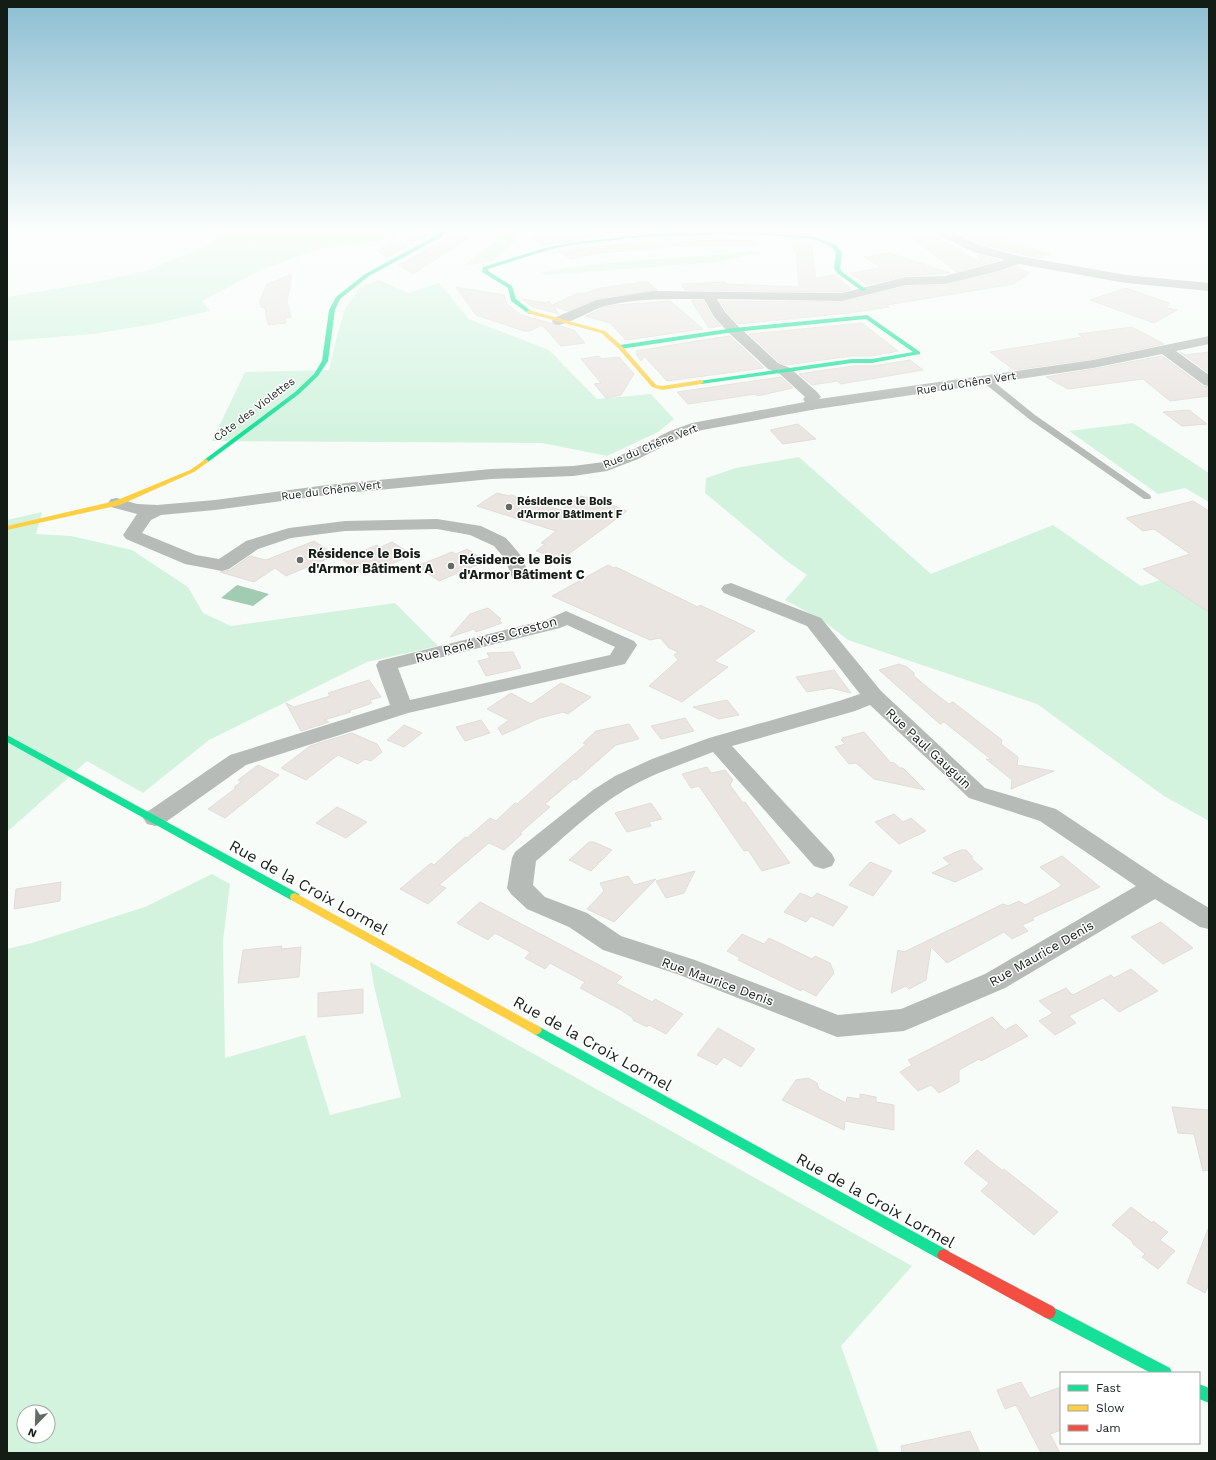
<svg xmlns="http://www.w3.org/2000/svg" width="1216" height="1460" font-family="'Work Sans',sans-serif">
<rect width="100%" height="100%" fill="#f7fcf8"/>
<path fill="#d3f3df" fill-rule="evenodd" d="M202,229H407L395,238L319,249L260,270L202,301L210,311L154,324L93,334L7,341V297L96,282L149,270L207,246L218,235Z
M507,229H527L515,241L493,261L462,267L503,237Z
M756,251L760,253L718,262L545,275L542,272C613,259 684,259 756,251Z
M379,280L408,293L439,283L469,319L549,350L597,399L651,394L674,419L658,432L607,456L542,443L212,441L245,372L329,370L336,339L345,309L360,287Z
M1133,423L1209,473V502L1185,488L1158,494L1069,431Z
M799,457L931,574L1053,525L1141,586L1209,565V821L1164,796L1037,704L848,640L822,620L785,600L807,575L788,562L705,493L706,478L736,468Z
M42,512L36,534L71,536L132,550L188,587L203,613L231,626L395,603L438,646L367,662L209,740L143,793L87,761L7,832V520Z
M212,874L230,884L223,941L225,1058L305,1035L330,1115L401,1097L374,986L370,962L912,1266L841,1346L879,1453H7V949L32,943L145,907ZM24,1412H48V1436H24Z"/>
<path fill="#a2ccb2" d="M237,585L269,594L253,606L221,598Z"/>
<path fill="#eae5e1" stroke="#e1ddda" d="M422,229L437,230L387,257L377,251L395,240L405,242Z
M549,229H685L614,233L544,245L533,239L557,235Z
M452,233L471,236L413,274L399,265L444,240Z
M933,234L981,263L978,255L999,260L956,272L910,236Z
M976,234H990L1001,238L1002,240L1005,239L1050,254L1039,258L982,245L973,240L972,237H977Z
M756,239L755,246L722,245L663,247L664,248L597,253L572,259L558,252L652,240Z
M793,241L811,242L816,278L834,275L851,289L842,292L685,290L681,284L725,282L726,284L799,287L796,250H794Z
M889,253L950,273L906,276L867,285L850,273L882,268L864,257Z
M1015,267L1030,273L1014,284L886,305L889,307L849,313L738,324L726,311L720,301L842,302L906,286L945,285L999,272Z
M292,274L287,302L291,317L285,318L286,323L268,325L265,308L261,307L260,301L267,284Z
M644,282H648L657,290L596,299L568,311L553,306L559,314L533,307L522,299L546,303L549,301L552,305L578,293L583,294L600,288Z
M456,287L504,295L507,304L521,315L574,330L585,343L561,346L542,325L530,331H524L476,315Z
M1126,288L1169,303L1166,308L1177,310L1154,323L1090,300Z
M691,300H703L713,318L721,326L709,328Z
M670,301L703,329L626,340L610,323L586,316L605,307L617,305Z
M862,323L898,351L872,356H852L786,365L779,362L749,334Z
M1132,327L1164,344L1093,359L1014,370L990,352L1083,337L1078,334Z
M730,336L764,368L667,381L644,356L641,361L636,354H639L636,351L715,338L716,340L715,338Z
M1180,352L1185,355L1209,352V373Z
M599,356L601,359L619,357L634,374L621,395L606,398L594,384L601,383L581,359Z
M1162,356L1203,386L1209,387V396L1170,401L1143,379L1068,389L1046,377L1093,369Z
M910,360L923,370L841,384L837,381L812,385L799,374L852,366H872Z
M781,377L793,388L757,396L756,394L688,404L677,392Z
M1189,410L1207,424L1182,426L1163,412Z
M798,424L816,439L783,444L770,430Z
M497,493L509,496L511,495L561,510L581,496L593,500L595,498L627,511L562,559L536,551L545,544L541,543L556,531L477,506Z
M1193,501L1209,511V612L1143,569L1190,554L1154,529L1143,531L1126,518Z
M314,541L336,555L286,576L275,568L254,582L220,572L230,570L250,556L266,560Z
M392,542L413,555L364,575L343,560L377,545L379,548Z
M467,549L486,561L439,581L417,566L452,552L456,554Z
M608,565L614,568L616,567L698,607L700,605L755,631L714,661L728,667L682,702L649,686L678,660L674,655L678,652L669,648L660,638L650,640L552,596Z
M488,608L501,619L499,620L502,623L476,632L474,629L450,637L470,614Z
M513,652L521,668L486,676L478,661L490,658L487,653Z
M899,664L907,667L914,673V676L933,692L949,704L953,702L1002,740L1001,744L1018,757L1017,765L1054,771L1011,789L1012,780L986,759L992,760L944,722L940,724L879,670Z
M834,670L851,693L831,688L807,692L796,677Z
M369,680L381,697L370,700L372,703H369L370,704L348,711L351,712L324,720L329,722L301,731L286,703L294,707L330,696L328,693Z
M561,683L591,697L568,714L563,712L540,718L502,735L498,728L509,720L487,709L511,693L531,704Z
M727,700L739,715L719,719L693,707Z
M685,718L694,731L661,739L651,726Z
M481,720L490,733L465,741L456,727Z
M629,724L639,739L616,745L576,780L574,779L545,804L550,807L520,833L522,834L504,850L489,843L439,885L446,888L428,904L400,889L431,863L434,865L465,837L467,838L490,818L496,821L515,803L517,804L586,744L583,743L596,731Z
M404,725L422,733L404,747L387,740Z
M864,732L891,763L893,762L900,768H903L925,790L874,779L856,763L849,764L835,747L845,744L841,740L843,739L842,738Z
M352,733L377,744L382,752L371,761L365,759L358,764L338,755L306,780L281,768L310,746Z
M258,765L279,775L225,818L208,809L236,788L234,787L241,782L238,780Z
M707,767L711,773L725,770L733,780L730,785L743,803L745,802L790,863L762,871L748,850L744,851L699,786L691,788L682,774Z
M651,803L662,819L649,822L651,826L627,832L615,813Z
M337,807L367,822L346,838L316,823Z
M894,814L903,822L911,818L926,831L899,844L875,822Z
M589,842H594L612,850L591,871L569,860Z
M961,850H966L972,856V859L983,869L955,882L932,873L950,864L943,858Z
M1062,856L1100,887L1032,918L1034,920L1022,925L1028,931L1012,939L1004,932L947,963L931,947L926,980L909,989L906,986L891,993L898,950L904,952L1003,904L1008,906L1019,901L1025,905L1055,890L1062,885L1040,867Z
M870,862L892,871L873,896L849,885Z
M695,871L684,893L666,898L656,881Z
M628,876L634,885L656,879L614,922L587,909L604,891L600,883Z
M61,882L60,901L14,909L16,889Z
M800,893L812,898L817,893L848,907L833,926L811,916L806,922L784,912Z
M480,902L622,977L616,983L652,1002L655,999L683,1014L666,1034L649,1025L647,1027L633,1020V1018L621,1010L580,988L585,982L550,963L545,969L525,958L530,952L495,933L488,940L457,923Z
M1161,922L1193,948L1163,964L1131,937Z
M742,934L764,944L769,938L812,959L815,956L830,963L834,973L816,996L802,989L801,991L738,960L740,958L727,951Z
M282,946L281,949L301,947L299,977L238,983L243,950Z
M1131,969L1158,991L1119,1012L1103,998L1069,1016L1076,1023L1055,1035L1039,1021L1053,1013L1039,1001L1066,988L1073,995L1111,975L1114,978Z
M363,989V1013L318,1017V993Z
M992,1017L1005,1030L1016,1024L1028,1036L981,1061L979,1059L959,1070V1082L939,1093L931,1085L918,1091L900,1072L912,1065L908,1060Z
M718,1028L755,1049L741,1067L724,1057L717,1065L697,1055Z
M808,1078L817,1083L819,1089L846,1103L847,1097L860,1099V1094L876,1097V1102L894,1105V1130L845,1121L844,1130L782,1100L796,1080Z
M1172,1107L1209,1110V1170L1203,1171L1194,1134L1178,1133Z
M977,1150L1003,1171L1004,1169L1058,1212L1034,1235L981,1191L989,1183L964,1163Z
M1131,1207L1152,1223L1153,1221L1168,1232L1160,1240L1175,1251L1158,1269L1142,1257L1145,1254L1132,1243L1133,1242L1112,1225Z
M1208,1229L1209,1230V1283L1205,1293L1187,1283Z
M1021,1382L1030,1398L1061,1387V1430L1050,1434L1060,1453H1041L1016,1405L1005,1409L997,1390Z
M970,1431L980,1453H902L901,1446Z"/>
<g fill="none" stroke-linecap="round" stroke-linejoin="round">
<path fill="#b6bbb7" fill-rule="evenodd" d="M983,378H989L1035,415L1150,495L1151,497L1150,499H1144L1029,419L983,382Z"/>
<path fill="#b6bbb7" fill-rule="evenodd" d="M930,229H946L981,246L1019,256L1126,275L1209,283V291L1126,283L1019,264L999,271L945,284L906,285L842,301L717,299L725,312L739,327L778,363L790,368L817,392L821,397L819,399L1093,360L1209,336V344L1176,351L1209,375V386L1204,385L1162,354L1093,368L817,409L702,430L682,437L638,459L607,471L573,476L491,479L327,495L215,510L161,515L151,520L142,533L196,555L219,559L246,541L289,528L345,521L437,519L481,526L506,538L523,558L528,574L526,578L519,580L512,578L505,559L494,546L470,535L437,529L345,531L291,538L258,549L229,569L222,571L185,564L126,539L123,535L137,514L111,507L108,503L111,499L117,498L137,504L157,505L215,500L327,485L491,469L573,466L604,462L626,453L670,431L692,423L805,402L803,399L805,397L780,374L768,369L729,333L714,317L704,299C671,299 637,298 605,306C589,311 575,321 559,325L554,324L552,321L554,318L596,300L653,291L842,293L906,277L945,276L1005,260L973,252L932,231Z
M731,583L821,618L881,691L985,788L1056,809L1164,881L1209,908V929L1200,927L1155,899L1005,988L904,1031L837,1037L677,974L603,950L569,927L527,909L511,894L507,888L512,858L515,852L593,790L615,776L652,759L709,738L839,701L860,694L807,626L724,593L721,589L724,585ZM870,705L969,798L1040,821L1136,886L985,974L901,1009L838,1015L695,960L621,936L587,913L545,897L533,885L536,861C565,837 598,804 632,786C657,772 686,763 713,752L814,866L823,869L832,866L835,860L832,854L732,746L855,711Z
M566,611L634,641L637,645L625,664L408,713L246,765L163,824L155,826L147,824L143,818L147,812L230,755L390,705L376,665L379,661L546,620ZM567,625L615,647L610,655L410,700L398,668L560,628Z"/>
<path fill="#16e098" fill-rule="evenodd" d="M444,229H449L441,237L369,276L340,299L335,310L328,361L318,376L299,394L208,462H204V460L295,392L314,374L322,361L329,310L336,297L365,274L437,235Z
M752,232L815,237L836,245L842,253L840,268L842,272L867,290L862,291L837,273L834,268L836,253L832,247L814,239L752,234L652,236L570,245L548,250L488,269V271L512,286L516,299L531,311V313L529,314L511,301L508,288L482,272L483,267L545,248L570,243L652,234Z
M867,315L920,352V354L872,363H852L701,384L699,383V381L852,359H872L913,352L866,319L734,332L620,349L617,347L620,345L734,328Z
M7,735L299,894L300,897L299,900H291L7,742Z
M536,1025L949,1251L951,1255L949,1259L944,1261L939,1259L532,1033L530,1030L532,1027Z
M1049,1305L1170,1368L1172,1373H1151L1044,1317L1042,1312L1044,1307Z
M1199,1384L1209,1388V1403L1199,1399Z"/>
<path fill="#ffcf43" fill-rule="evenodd" d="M529,310L605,331L622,346L656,385L662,386L701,380L704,382L701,384L662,390L652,387L618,348L601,333L527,313V311Z
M206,459L209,461L208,462L194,472L120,505L7,530V526L115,501L190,470Z
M295,893L540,1027L542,1030L540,1033L536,1035L532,1033L291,900L290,897L291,894Z"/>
<path fill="#f24e42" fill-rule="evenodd" d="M944,1249L1054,1307L1056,1312L1054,1317L1049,1319L1044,1317L939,1259L937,1255L939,1251Z"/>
</g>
<linearGradient id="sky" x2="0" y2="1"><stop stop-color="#8cbed2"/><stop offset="0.53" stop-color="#fbfefc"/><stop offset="1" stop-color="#fbfefc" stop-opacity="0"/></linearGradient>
<rect width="1216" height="434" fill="url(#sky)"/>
<g fill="#636b65" stroke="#fff" stroke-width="1.5">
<circle cx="509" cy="507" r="4"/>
<circle cx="300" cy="560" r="4"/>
<circle cx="451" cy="566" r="4"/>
</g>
<g text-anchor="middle" stroke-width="3" stroke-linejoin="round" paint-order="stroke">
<g font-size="11" fill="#131d16" stroke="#fff">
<text transform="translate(966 383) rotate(-9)" y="4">Rue du Chêne Vert</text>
<text transform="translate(254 409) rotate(-37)" y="4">Côte des Violettes</text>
<text transform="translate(650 446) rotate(-22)" y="4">Rue du Chêne Vert</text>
<text transform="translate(331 490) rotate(-7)" y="4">Rue du Chêne Vert</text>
</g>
<g font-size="11" font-weight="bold" fill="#131d16" stroke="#fff" text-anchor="start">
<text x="517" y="505">Résidence le Bois<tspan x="517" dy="13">d'Armor Bâtiment F</tspan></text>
</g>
<g font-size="13" font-weight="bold" fill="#131d16" stroke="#fff" text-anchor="start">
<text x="308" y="558">Résidence le Bois<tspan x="308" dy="15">d'Armor Bâtiment A</tspan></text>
<text x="459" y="564">Résidence le Bois<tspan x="459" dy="15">d'Armor Bâtiment C</tspan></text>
</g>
<g font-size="13" fill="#131d16" stroke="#fff">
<text transform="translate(486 639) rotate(-15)" y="5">Rue René Yves Creston</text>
<text transform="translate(929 748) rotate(43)" y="5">Rue Paul Gauguin</text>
<text transform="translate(1041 953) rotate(-30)" y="5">Rue Maurice Denis</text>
<text transform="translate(718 981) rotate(20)" y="5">Rue Maurice Denis</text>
</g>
<g font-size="16" fill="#131d16" stroke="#fff">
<text transform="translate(309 887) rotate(29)" y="6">Rue de la Croix Lormel</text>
<text transform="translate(593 1043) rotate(29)" y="6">Rue de la Croix Lormel</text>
<text transform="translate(876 1200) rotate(29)" y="6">Rue de la Croix Lormel</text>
</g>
</g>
<rect width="1216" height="1460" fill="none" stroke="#131d16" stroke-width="16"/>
<rect x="1060" y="1372" width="140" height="72" fill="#ffffff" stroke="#a1a5a2"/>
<rect x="1068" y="1385" width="20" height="6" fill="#16e098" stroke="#a1a5a2"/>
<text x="1096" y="1392" font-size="12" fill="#131d16">Fast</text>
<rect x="1068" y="1405" width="20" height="6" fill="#ffcf43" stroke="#a1a5a2"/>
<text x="1096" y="1412" font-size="12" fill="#131d16">Slow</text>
<rect x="1068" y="1425" width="20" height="6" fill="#f24e42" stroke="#a1a5a2"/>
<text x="1096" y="1432" font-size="12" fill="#131d16">Jam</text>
<g transform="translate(36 1424) rotate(203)"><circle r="19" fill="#ffffff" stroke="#a1a5a2"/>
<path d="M0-3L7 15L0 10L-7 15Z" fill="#636b65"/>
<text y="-6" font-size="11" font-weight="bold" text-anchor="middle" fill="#131d16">N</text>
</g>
</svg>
